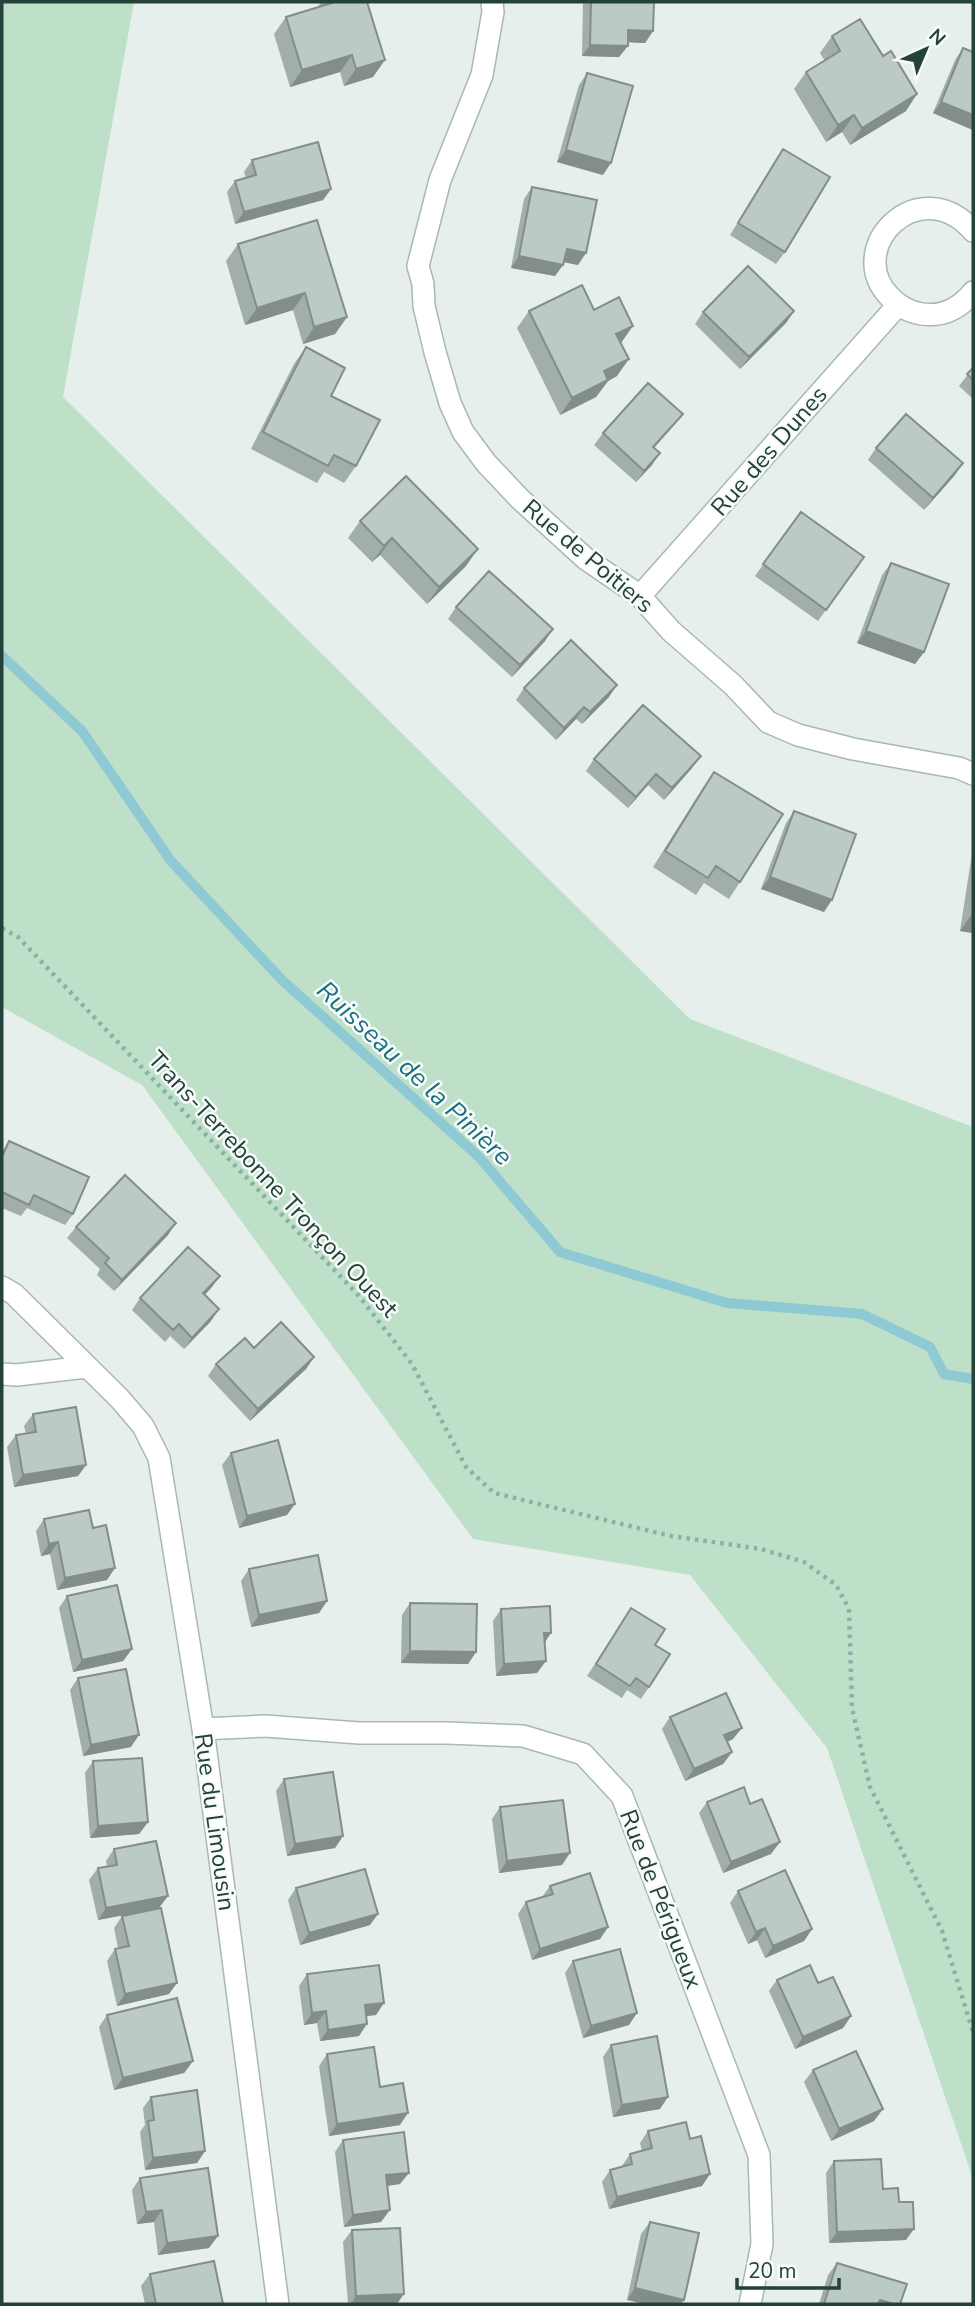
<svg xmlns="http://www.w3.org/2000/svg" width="975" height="2306" font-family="'Nunito Sans',sans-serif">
<rect width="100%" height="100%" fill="#e6efeb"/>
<path fill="#bfe0c8" d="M2,2H134L63,397L690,1019L973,1127V2179L827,1748L690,1575L473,1539L142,1085L2,1007Z"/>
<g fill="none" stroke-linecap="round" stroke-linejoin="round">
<path stroke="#8ec9d4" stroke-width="10" d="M2,656L82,731L171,861L282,980L479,1157L560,1252L727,1303L862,1314L930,1347L944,1374L973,1379"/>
<g stroke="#a8b8b2" stroke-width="24">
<path id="minor" d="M492,2L493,12L482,75L440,180L418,266L423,284L424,306L435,352L450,403L463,432L486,463L520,499L586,559L640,596L671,631L733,685L768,722L798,735L853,749L959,768L973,774
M973,231C920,170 843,247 889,296C898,306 909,312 922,314C943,317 960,308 973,292
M640,596L898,305
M2,1287L14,1294L120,1399L143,1426L159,1458L203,1729L278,2304
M2,1374L17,1375L86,1367
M203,1729L265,1726L359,1733H447L523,1736L583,1754L622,1796L759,2155L762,2244L750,2304"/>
</g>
<path stroke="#86b3a5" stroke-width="4.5" stroke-dasharray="3.5 5" stroke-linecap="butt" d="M2,928L18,937L359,1296L412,1364L466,1467L494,1493L671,1536L761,1549L804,1562L836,1585L849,1609L852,1708L870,1787L942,1931L973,2032"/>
<use href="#minor" stroke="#fff" stroke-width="21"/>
</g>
<path fill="#a1aea9" d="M321,2H367L373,77L344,86L340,72L290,87L274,34L286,17L319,7V5Z
M583,2H654L653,31L645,43L628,42L619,57L582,56Z
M832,36L906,111L850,145L842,132L826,142L794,89L806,72L825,61L820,53Z
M963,48L973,52V130L933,113L955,60Z
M587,73L603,175L557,162L579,85Z
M783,149L785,252L776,264L730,235Z
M252,160L331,189L323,200L235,224L227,192L235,181L246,178L244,172Z
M532,187L578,265L564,262L563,265L555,276L511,268L524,199Z
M238,244L347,317L335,334L303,344L293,310L245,325L226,261Z
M594,310L621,343L617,376L608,381L596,397L560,415L517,328L529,311Z
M794,311L786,323L740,369L695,324L703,312Z
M306,347L331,396L356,466L344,483L324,472L317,483L251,449L294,364Z
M973,368V399L959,386Z
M674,425L654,448L652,465L636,482L594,445L603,433Z
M876,448L955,475L924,510L868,460Z
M801,512L864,557L818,621L755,576Z
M360,521L466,566L427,604L380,555L372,562L348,538Z
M891,563L924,652L915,664L857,643L882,575Z
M456,607L545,641L512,677L448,619Z
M524,688L609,697L582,724L576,719L556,740L516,700Z
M701,756L692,768L664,800L648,785L628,808L586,771L594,759Z
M714,772L740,882L729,899L704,883L696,895L653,867L702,789Z
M794,811L824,912L761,889L786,823Z
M973,847V933L960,931Z
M9,1141L73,1214L65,1225L27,1208L21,1216L2,1208V1152Z
M76,1227L168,1235L114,1291L97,1275L100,1269L67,1238Z
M220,1276L211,1288L205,1295L211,1321L184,1349L170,1336L165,1342L132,1310L140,1298Z
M254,1348L314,1357L306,1369L250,1421L208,1376L216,1364Z
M33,1414L86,1465L78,1476L14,1487L7,1447L16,1435L26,1434L24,1426Z
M231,1453L287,1515L239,1528L222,1465Z
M44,1519L93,1528L107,1580L57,1590L50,1554L41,1556L36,1531Z
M249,1569L327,1601L319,1613L251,1627L241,1581Z
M67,1596L132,1649L123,1661L73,1672L59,1608Z
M410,1603L476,1652L468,1664L401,1663L402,1615Z
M631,1608L655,1645L649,1687L641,1699L627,1690L622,1698L587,1676Z
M501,1609L537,1673L496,1676L493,1621Z
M78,1678L131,1747L83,1756L70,1690Z
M670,1717L733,1739L727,1742L732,1752L723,1764L685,1781L662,1729Z
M93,1761L148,1822L139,1834L90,1838L85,1773Z
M284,1779L343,1836L335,1848L287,1856L276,1791Z
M707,1802L771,1854L723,1873L699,1813Z
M500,1807L562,1865L499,1873L492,1819Z
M114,1849L160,1908L169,1994L117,2006L107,1961L115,1949L118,1948L114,1928L122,1916L152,1910L98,1920L89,1880L98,1868L107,1866L106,1861Z
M550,1886L608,1927L600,1939L532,1960L518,1914L526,1902L542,1897Z
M296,1888L370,1925L300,1945L288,1900Z
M738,1891L812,1929L804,1941L765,1958L757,1940L748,1944L730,1903Z
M573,1961L629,2025L583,2038L565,1973Z
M307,1974L376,2015L366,2016L359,2036L320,2041L317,2023L304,2025L299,1986Z
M777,1980L818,1983L851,2016L843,2028L795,2049L769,1991Z
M107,2015L193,2061L184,2073L114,2090L99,2027Z
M611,2045L660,2109L613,2117L603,2057Z
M327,2054L380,2087L400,2125L329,2136L319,2066Z
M813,2070L874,2121L831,2141L804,2082Z
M151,2097L205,2151L197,2163L145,2170L140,2132L145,2125L143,2108Z
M648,2131L702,2186L609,2209L602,2182L610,2170L622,2167V2166L630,2154L642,2151L640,2143Z
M343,2140L400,2184L387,2186L381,2222L344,2227L335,2152Z
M834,2161L883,2189L899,2202L906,2240L829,2243L826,2173Z
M140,2178L209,2248L158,2255L154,2222L137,2224L132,2190Z
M650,2222L699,2233L627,2300L641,2234Z
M352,2230L397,2304H348L343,2242Z
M837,2263L900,2304H819L828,2275Z
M150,2274L223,2304H145L141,2286Z"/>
<path fill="#838d89" d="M628,30L653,31L645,43L620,42Z
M590,45L628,46L619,57L582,56Z
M352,55L340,72L290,87L302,70Z
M385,60L373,77L344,86L356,69Z
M917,94L906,111L850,145L862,128Z
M941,102L973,115V130L933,113Z
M854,115L842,132L826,142L838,125Z
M566,150L611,163L603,175L557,162Z
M331,189L323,200L235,224L244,212Z
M567,249L586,253L578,265L558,261Z
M519,256L563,265L555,276L511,268Z
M305,293L293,310L245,325L257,308Z
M794,311L786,323L740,369L749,357Z
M347,317L335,334L303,344L314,327Z
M633,326L621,343L604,351L616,334Z
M629,359L617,376L608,381L596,397L560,415L572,398L604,371Z
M683,414L674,425L644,459L653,447Z
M660,453L652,465L636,482L644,471Z
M963,463L955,475L924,510L933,498Z
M392,538L380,555L372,562L384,546Z
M478,549L466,566L427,604L439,587Z
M553,629L545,641L512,677L520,665Z
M866,631L924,652L915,664L857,643Z
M617,685L609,697L582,724L590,712Z
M584,707L576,719L556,740L564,728Z
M701,756L692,768L664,800L672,788Z
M656,774L648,785L628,808L636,797Z
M770,877L832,900L824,912L761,889Z
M972,914H973V933L960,931Z
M176,1223L168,1235L114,1291L122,1280Z
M220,1276L211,1288L195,1305L203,1293Z
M219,1309L211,1321L184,1349L192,1338Z
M314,1357L306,1369L250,1421L258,1409Z
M86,1465L78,1476L14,1487L23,1475Z
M295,1504L287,1515L239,1528L247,1516Z
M58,1542L50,1554L41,1556L49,1544Z
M115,1568L107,1580L57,1590L65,1578Z
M327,1601L319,1613L251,1627L259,1615Z
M544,1633H551L543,1645Z
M132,1649L123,1661L73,1672L82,1660Z
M410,1651L476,1652L468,1664L401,1663Z
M546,1661L537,1673L496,1676L504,1664Z
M742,1728L733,1739L716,1747L724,1735Z
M139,1735L131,1747L83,1756L91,1745Z
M732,1752L723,1764L685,1781L694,1769Z
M148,1822L139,1834L90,1838L98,1826Z
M343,1836L335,1848L287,1856L295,1844Z
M780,1842L771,1854L723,1873L731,1862Z
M570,1853L562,1865L499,1873L507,1861Z
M168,1896L159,1908L98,1920L106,1908Z
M378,1914L370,1925L300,1945L309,1933Z
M608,1927L600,1939L532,1960L540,1949Z
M765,1928L757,1940L748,1944L756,1932Z
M812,1929L804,1941L765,1958L773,1946Z
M177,1983L169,1994L117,2006L125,1994Z
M384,2003L376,2015L356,2017L365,2005Z
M326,2011L317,2023L304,2025L312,2013Z
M637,2013L629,2025L583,2038L591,2026Z
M851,2016L843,2028L795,2049L803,2037Z
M367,2024L359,2036L320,2041L328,2030Z
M193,2061L184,2073L114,2090L123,2078Z
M668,2097L660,2109L613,2117L622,2105Z
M883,2109L874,2121L831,2141L839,2129Z
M408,2113L400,2125L329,2136L337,2124Z
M205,2151L197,2163L145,2170L153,2158Z
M409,2173L400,2184L377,2187L386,2175Z
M710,2174L702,2186L609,2209L617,2197Z
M162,2210L154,2222L137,2224L146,2212Z
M390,2210L381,2222L344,2227L353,2215Z
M914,2229L906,2240L829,2243L837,2232Z
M218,2236L209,2248L158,2255L167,2243Z
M635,2288L684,2300L681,2304H644L627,2300Z
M404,2294L397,2304H351L356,2296Z
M880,2300L894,2304H876Z"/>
<path fill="#bbcac4" stroke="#838d89" stroke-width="2" d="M335,2H367L385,60L356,69L352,55L302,70L286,17Z
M591,2H654L653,31L628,30V46L590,45Z
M860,19L883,56L891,51L917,94L862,128L854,115L838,125L806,72L840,51L832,36Z
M963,48L973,52V115L941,102Z
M587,73L633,86L611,163L566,150Z
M318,142L331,189L244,212L235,181L256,175L252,160Z
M783,149L830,177L785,252L738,223Z
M532,187L597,200L586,253L567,249L563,265L519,256Z
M317,220L347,317L314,327L305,293L257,308L238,244Z
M748,266L794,311L749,357L703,312Z
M582,285L594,310L619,297L633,326L616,334L629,359L604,371L608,380L572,398L529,311Z
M306,347L345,368L331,396L380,420L356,466L334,455L328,466L263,432Z
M973,368V380L967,374Z
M648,383L683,414L653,447L660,453L644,471L603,433Z
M906,414L963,463L933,498L876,448Z
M406,476L478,549L439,587L392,538L384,546L360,521Z
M801,512L864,557L826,610L763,564Z
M891,563L949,584L924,652L866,631Z
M489,571L553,629L520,665L456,607Z
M571,640L617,685L590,712L584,707L564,728L524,688Z
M643,705L701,756L672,788L656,774L636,797L594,759Z
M714,772L783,814L740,882L716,866L708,878L665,851Z
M794,811L856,834L832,900L770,877Z
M9,1141L89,1177L73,1214L34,1195L29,1205L2,1192V1157Z
M125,1175L176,1223L122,1280L105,1263L109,1258L76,1227Z
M188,1247L220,1276L203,1293L219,1309L192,1338L179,1324L173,1330L140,1298Z
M281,1322L314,1357L258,1409L216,1364L245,1338L254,1348Z
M76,1407L86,1465L23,1475L16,1435L36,1432L33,1414Z
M278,1440L295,1504L247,1516L231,1453Z
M89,1510L93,1528L106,1525L115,1568L65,1578L58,1542L49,1544L44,1519Z
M318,1555L327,1601L259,1615L249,1569Z
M117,1585L132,1649L82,1660L67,1596Z
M410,1603L477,1604L476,1652L410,1651Z
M550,1606L551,1633H544L546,1661L504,1664L501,1609Z
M631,1608L665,1629L655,1645L670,1654L649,1687L636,1678L630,1686L596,1664Z
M126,1669L139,1735L91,1745L78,1678Z
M726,1693L742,1728L724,1735L732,1752L694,1769L670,1717Z
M142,1758L148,1822L98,1826L93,1761Z
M333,1772L343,1836L295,1844L284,1779Z
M744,1787L750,1804L762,1799L780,1842L731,1862L707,1802Z
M563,1800L570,1853L507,1861L500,1807Z
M156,1841L168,1896L106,1908L98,1868L117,1865L114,1849Z
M365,1869L378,1914L309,1933L296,1888Z
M785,1870L812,1929L773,1946L765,1928L756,1932L738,1891Z
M590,1873L608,1927L540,1949L526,1902L553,1894L550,1886Z
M161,1908L177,1983L125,1994L115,1949L129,1946L122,1916Z
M620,1949L637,2013L591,2026L573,1961Z
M379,1965L384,2003L365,2005L367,2024L328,2030L326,2011L312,2013L307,1974Z
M810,1965L818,1983L833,1977L851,2016L803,2037L777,1980Z
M177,1998L193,2061L123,2078L107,2015Z
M657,2036L668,2097L622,2105L611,2045Z
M374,2047L380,2087L403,2083L408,2113L337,2124L327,2054Z
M856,2051L883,2109L839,2129L813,2070Z
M197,2090L205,2151L153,2158L148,2121L154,2120L151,2097Z
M686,2122L690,2139L701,2136L710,2174L617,2197L610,2170L632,2164L630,2154L652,2148L648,2131Z
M404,2132L409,2173L386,2175L390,2210L353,2215L343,2140Z
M881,2159L883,2189L898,2188L899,2202H913L914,2229L837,2232L834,2161Z
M208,2168L218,2236L167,2243L162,2210L146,2212L140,2178Z
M650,2222L699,2233L684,2300L635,2288Z
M400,2228L404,2294L356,2296L352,2230Z
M214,2261L223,2304H156L150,2274Z
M837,2263L907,2284L900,2304H894L880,2300L878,2304H824Z"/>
<g text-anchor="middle" stroke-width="5" stroke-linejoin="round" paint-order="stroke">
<g font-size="24" fill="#24423a" stroke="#f7fbf9">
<text transform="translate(769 451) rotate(-49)" y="8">Rue des Dunes</text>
<text transform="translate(588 556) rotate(40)" y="8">Rue de Poitiers</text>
<text transform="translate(273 1184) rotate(47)" y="8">Trans-Terrebonne Tronçon Ouest</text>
<text transform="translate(215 1822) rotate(82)" y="8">Rue du Limousin</text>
<text transform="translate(661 1899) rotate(69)" y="8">Rue de Périgueux</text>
</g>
<g font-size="26" font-style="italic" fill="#1c6f80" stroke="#f7fbf9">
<text transform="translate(415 1073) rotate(43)" y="9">Ruisseau de la Pinière</text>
</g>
</g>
<rect width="975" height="2306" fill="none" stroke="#24423a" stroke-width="7"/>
<g transform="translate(926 49) rotate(44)" stroke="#f7fbf9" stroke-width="5" paint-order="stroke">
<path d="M0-5L12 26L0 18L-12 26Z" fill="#24423a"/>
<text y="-10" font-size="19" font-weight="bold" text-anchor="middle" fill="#24423a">N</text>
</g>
<path d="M737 2278v10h102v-10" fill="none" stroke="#24423a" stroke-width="3.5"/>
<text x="748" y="2278" font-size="21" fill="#24423a" stroke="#f7fbf9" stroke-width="5" paint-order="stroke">20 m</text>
</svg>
